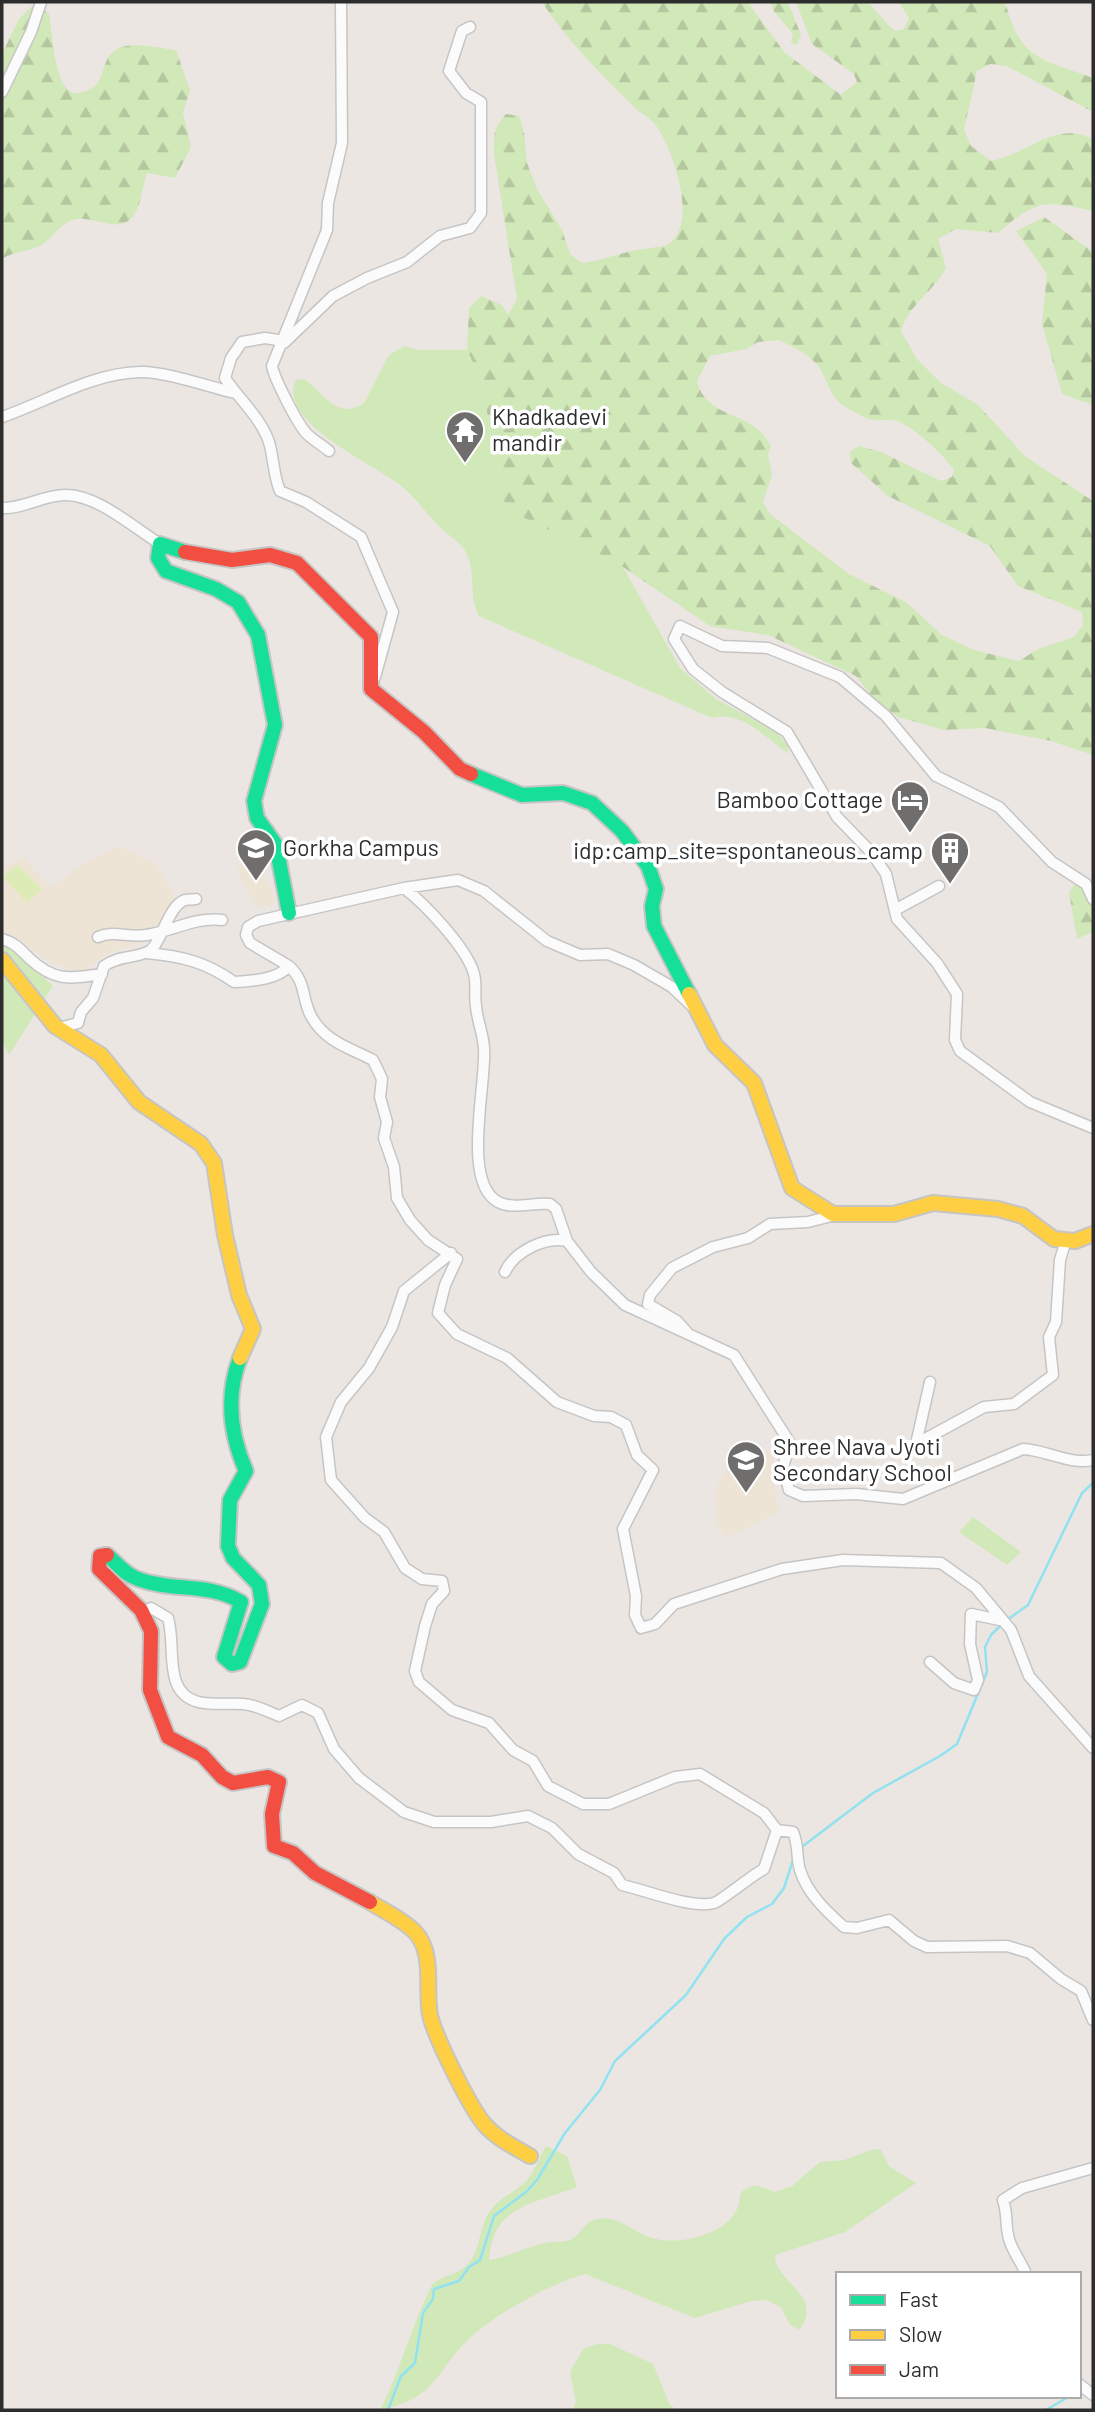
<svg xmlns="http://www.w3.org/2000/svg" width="1095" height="2412" font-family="Barlow,sans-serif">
<defs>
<pattern id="forest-firs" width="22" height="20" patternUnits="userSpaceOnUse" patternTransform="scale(1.75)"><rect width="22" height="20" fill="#d1e8b9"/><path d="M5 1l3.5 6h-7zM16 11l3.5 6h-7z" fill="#b4c79f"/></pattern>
</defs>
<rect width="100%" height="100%" fill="#ebe6e2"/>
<path fill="#eee4d6" d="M119,846L156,864L176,897L150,940L105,955L81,973L47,961L16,937L2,931V869L23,857L51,887L81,865Z
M253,857L278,901L262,908L255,903L236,869Z
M774,1450L773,1480L779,1512L725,1539L717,1523L715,1490L725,1472L751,1464L763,1452Z"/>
<path fill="#d1e8b9" d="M405,346L417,350H467L484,386L481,395L486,405L499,490L504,501L521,516L623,567L680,668L716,699L775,731L788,745V753C765,738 742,710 712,718L479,616C467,594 478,571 464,549C458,540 447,535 440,527C426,514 415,496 399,484C373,464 276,421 296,380L304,379C322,390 336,422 364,403L389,355Z
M2,945L16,952L53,986L9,1055L2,1041Z
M973,1517L1021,1552L1007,1565L959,1532Z
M546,2146L567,2156L577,2187C533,2204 492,2206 489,2260C509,2257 526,2247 545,2243C553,2241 565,2243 572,2239C579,2235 584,2224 592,2221C614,2211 632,2232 652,2238C683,2247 741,2232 740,2194C752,2181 760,2186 775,2192L792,2186L820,2162L844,2160L874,2149L881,2150L889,2166L916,2183L845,2232L775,2255C774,2283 824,2293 800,2330L790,2325L781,2307L767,2300L751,2301L695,2318L585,2274C552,2283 499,2312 473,2335C434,2370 440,2398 380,2410C401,2369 411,2326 432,2285C442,2274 457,2276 468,2264C482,2248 478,2226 491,2210C500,2197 518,2191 528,2179C535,2170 540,2156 546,2146Z
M597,2344H610L653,2364L670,2405L677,2410H572L576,2402L570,2372L583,2349Z"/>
<path fill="url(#forest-firs)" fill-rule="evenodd" d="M542,2H748L784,52L841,95L857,82L854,74L812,44L796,2C811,2 857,0 868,3C876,8 884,23 895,31L904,29L909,18L899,2H1005C1021,61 1041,59 1093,78V112L1007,66L990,64L977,71L964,130L971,146L991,161C1030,153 1055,120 1093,139V211C1044,200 1037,199 998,233L956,229L938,239L946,268C934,291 908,305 901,331L917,359L941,383L978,405L1026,457L1093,501V755L1051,741L985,728L944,730L898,717L874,699L856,676L768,635L710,626L623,567L521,516L504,501L499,490L486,405L481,395L484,385L467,350L469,308L481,296L502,305L508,315L517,299L494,154C493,136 494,127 506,114L519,116L524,132L527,163L537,189L562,230L570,254L582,263C606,260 627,250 650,248C657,247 665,247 670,243C698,221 673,148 655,124C649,117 640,113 634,107C601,74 567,41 542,2ZM779,340C794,347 809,354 819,367C828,381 830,398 846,407C854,412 867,420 876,420C883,421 891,419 897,421C913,426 945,456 954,470L952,477L941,481L881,452L859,446L850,452L851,463L888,496L990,546L1018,586L1082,612L1083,625L1074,637L1038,649L1019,661L974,650L942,635L907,603L849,574L770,514L763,502L772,475L768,454L771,446C768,442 765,436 761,432C741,412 705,415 697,381L710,356L746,349L758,342Z
M771,2H788L801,35L797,45L791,43L793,34L773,10Z
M35,3L49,14C53,31 53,98 80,93C86,91 95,88 98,82C105,71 104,56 117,49C134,41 158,48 176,50L190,90L183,113L191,147L175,178L147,173C140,193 141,229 111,224C101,223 89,218 78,219C63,220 54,236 43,244C31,252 14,251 2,259V54L19,19Z
M1044,217L1093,252V405L1062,394L1042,324L1047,274L1016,231Z
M1075,884L1093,887L1092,932L1077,939L1069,893Z"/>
<path fill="#ddecb7" d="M17,864L42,889L27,903L3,877Z"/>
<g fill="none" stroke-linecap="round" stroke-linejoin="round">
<path stroke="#91e2f1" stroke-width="2.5" d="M1007,1620L1028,1605L1082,1493L1093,1483
M799,1849L873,1793L940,1756L957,1744L987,1672L985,1647L991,1635L1002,1624
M388,2410L401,2376L415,2363L423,2313L433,2299L434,2289L459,2281L469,2267L480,2260L494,2216L526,2192L537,2180L565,2133L600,2090L615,2061L686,1995L724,1939L747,1917L772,1904L784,1888L794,1857
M1046,2410L1070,2396"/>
<g stroke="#c6c5c5" stroke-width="13">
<path id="street" d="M2,92L31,32L41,2
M284,341L265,338L242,342L231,358L225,378C239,399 261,418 269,442C274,459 273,474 280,491L306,502L361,537L393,612L375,677
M284,343L333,296L367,278L407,262L440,236L470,228L481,213V102L466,93L449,71L462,31L470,27
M2,417C46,402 92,373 140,372C164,371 210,387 235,393
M329,451C322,445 313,440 307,434C298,425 274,378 272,366L327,230L328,203L342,143L341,2
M2,508C24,509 43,495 65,495C96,494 133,527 160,544
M404,888L458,880L484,891L547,941L580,955L608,954L634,965L672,987L691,1005
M1093,899L1086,884L1052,862L999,807L936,776L886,716L840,677L768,648L722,646L680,626L674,639L693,669L722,692L787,732L837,817L871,852L886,874L897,919L937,963L957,994L955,1040L960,1051L1030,1102L1093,1128
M895,910L939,886
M98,937C114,930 129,938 146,935C174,931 193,917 222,920
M2,939C14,942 20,949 29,958C54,982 70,979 102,974
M147,953C181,956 206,962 234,982C252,981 277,980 289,966L250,943L246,935L248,927L258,921L404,888C425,904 467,948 474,974C477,984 474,995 476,1006C477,1020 483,1033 484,1048C487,1082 461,1182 498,1202C513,1210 534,1202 550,1204L556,1209L567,1241L591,1272L625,1305L734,1355L790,1443L783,1467L789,1490L803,1496L856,1494L903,1499L1023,1449C1046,1450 1070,1465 1093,1460
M289,966C307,983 301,997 311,1016C325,1042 350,1048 373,1060L382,1079L380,1097L387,1122L384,1138L394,1167L397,1198L410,1220L428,1240L457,1259L445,1285L438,1313L457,1334L507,1358L557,1402L594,1416L611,1417L626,1425L637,1455L653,1470L623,1529L636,1596L635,1615L641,1628L655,1624L674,1604L782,1569L843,1560L941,1563L976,1588L1011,1630L1029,1676L1093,1748
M59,1028L78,1023L81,1012L93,998L104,966C121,954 138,959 151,950C161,942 169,905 185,900C189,899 192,900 196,899
M505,1272C514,1252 545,1236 567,1241
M687,1332L677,1321L648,1304L650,1295L672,1268L713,1247L748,1238L770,1224L808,1222L839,1214
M930,1382L916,1444L984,1407L1014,1404L1053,1375L1049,1337L1056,1322L1060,1260L1066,1240
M143,1613L151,1608L168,1618C174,1639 169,1662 176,1682C187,1711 219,1702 243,1704C256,1705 267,1711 279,1716L302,1705L318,1713L334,1749L359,1778L404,1812L434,1822H491L528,1816L552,1828L578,1854L614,1873L622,1885C645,1890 692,1909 714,1903C721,1901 751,1876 764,1869L777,1830L764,1813L700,1774L675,1777L609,1804H583L548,1786L533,1761L513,1750L489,1723L452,1710L419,1682L415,1671L425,1626L432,1604L444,1591L442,1581L422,1579L405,1568L384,1532L365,1518L331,1480L326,1437L341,1402L369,1368L392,1327L404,1291L451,1253
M930,1662L954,1683L974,1690L978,1680L970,1644L971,1614L1000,1620
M777,1830L793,1832C799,1845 796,1857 800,1870C807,1893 826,1911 844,1927L857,1928L889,1920L914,1941L927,1947L1007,1946L1030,1953L1061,1979L1081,1991L1093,2020
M1026,2274C1021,2261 1013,2253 1009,2239C1005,2225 1008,2214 1003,2200L1022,2188L1093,2168
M1079,2384L1093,2395"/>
</g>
<g stroke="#c6c5c5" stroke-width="18">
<path id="fast" d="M185,552L160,544L158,558L166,571L216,589L238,602L258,635L275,725L254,801L257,818L276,845L289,913
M471,774L522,795L563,793L592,803L622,831L648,866L656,889L652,906L654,926L689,994
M107,1555C117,1563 124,1574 138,1579C172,1592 208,1582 241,1602L224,1657L232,1664L240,1662L262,1604L259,1585L233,1558L228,1546L230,1500L246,1471C230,1434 225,1397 240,1358"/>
</g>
<g stroke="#c6c5c5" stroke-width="18">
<path id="slow" d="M2,960L55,1026L101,1055L139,1102L201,1144L214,1163L225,1235L239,1295L253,1329L240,1358
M689,994L715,1045L754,1083L792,1188L833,1214H894L933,1203L998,1209L1023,1216L1054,1239L1075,1241L1093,1234
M370,1902C384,1911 404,1920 415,1932C435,1953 425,1990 430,2015C435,2037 471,2110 486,2126C498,2139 514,2147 530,2156"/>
</g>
<g stroke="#c6c5c5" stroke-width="18">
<path id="jam" d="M185,552L232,560L270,555L297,563L371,637V689L424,732L460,769L471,774
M107,1555L100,1556L99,1569L141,1610L151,1631L150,1690L168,1737L202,1755L222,1777L233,1783L268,1777L279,1782L272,1814L274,1846L293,1853L315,1873L370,1902"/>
</g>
<use href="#street" stroke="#fcfbfb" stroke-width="10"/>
<use href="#fast" stroke="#16e098" stroke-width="14"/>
<use href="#slow" stroke="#ffcf43" stroke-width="14"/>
<use href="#jam" stroke="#f24e42" stroke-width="14"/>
</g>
<defs>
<g id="temple-pin" transform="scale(2.0125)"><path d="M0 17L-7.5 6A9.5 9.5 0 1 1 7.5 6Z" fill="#706e6c" stroke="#fff"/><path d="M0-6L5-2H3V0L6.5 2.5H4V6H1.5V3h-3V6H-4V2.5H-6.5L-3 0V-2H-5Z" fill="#fff"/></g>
<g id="hotel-pin" transform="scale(2.0125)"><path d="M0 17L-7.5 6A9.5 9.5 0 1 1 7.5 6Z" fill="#706e6c" stroke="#fff"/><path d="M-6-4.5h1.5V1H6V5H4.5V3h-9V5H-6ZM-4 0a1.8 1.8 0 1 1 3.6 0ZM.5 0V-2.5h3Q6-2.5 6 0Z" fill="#fff"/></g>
<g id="university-pin" transform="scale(2.0125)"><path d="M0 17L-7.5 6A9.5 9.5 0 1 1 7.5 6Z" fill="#706e6c" stroke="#fff"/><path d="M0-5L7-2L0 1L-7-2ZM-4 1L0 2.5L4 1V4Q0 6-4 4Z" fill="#fff"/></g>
<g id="building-pin" transform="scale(2.0125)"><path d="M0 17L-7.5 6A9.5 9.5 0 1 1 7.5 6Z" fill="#706e6c" stroke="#fff"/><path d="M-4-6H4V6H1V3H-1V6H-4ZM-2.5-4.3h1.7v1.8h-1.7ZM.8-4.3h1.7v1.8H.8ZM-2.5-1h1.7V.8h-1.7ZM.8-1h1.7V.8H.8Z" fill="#fff"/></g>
<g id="school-pin" transform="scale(2.0125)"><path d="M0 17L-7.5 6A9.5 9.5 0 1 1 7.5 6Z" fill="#706e6c" stroke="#fff"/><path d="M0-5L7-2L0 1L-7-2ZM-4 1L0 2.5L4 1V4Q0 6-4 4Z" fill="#fff"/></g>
</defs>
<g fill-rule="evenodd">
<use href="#temple-pin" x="465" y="430"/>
<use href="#hotel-pin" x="910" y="800"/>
<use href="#university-pin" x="256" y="848"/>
<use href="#building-pin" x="950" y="851"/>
<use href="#school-pin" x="746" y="1460"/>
</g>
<g text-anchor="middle" stroke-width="7" stroke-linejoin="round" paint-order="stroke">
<g font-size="23" fill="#2d2d2d" stroke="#fff" text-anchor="start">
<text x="492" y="425">Khadkadevi<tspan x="492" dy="26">mandir</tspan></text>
<text x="883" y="808" text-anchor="end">Bamboo Cottage</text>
<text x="283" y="856">Gorkha Campus</text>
<text x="923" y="859" text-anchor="end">idp:camp_site=spontaneous_camp</text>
<text x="773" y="1455">Shree Nava Jyoti<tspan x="773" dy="26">Secondary School</tspan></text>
</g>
</g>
<rect width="1095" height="2412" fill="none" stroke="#2d2d2d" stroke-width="7"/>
<rect x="836" y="2272" width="245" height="126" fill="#ffffff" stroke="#ababab" stroke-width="2"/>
<rect x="850" y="2295" width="35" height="10" fill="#16e098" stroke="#ababab" stroke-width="2"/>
<text x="899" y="2307" font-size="21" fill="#2d2d2d">Fast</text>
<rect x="850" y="2330" width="35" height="10" fill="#ffcf43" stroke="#ababab" stroke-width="2"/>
<text x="899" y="2342" font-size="21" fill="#2d2d2d">Slow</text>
<rect x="850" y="2365" width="35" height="10" fill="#f24e42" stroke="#ababab" stroke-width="2"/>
<text x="899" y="2377" font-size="21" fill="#2d2d2d">Jam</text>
</svg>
